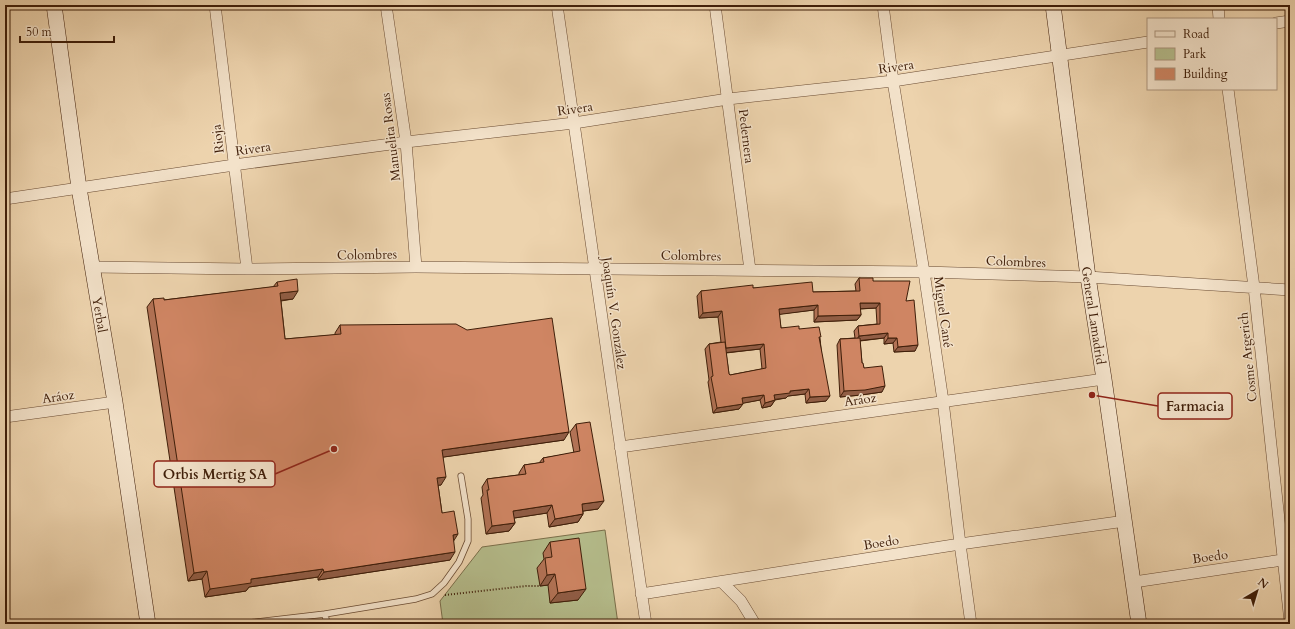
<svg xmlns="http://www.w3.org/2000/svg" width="1295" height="629" font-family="Cardo,serif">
<rect width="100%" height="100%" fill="#edd3ad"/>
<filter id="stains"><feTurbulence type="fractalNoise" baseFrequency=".005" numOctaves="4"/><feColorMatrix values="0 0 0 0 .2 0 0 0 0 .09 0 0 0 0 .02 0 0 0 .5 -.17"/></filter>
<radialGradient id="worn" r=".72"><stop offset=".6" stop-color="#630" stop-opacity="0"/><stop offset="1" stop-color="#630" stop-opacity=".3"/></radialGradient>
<path fill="#b5bd8c" stroke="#7a6e4a" d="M605,530L618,624H443L440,601L482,547Z"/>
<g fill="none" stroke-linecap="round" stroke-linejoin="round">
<g stroke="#6a4b32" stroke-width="7">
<path id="lane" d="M325,614L327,624
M239,624L325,614L416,599L432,594L444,583L459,562L468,541V519L461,476"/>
</g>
<g stroke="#6a4b32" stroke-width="12">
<path id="street" d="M215,5L247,269
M386,5L406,142L416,267
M557,5L646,624
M715,5L750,270
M883,5L893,81L924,272L943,401L960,544L971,624
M1218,5L1219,19
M1276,23L1290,21
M1228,89L1254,287L1290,622
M5,199L234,165L406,142L574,123L728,99L893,81L1148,42
M92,267L247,269L416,267L924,272L1088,277L1290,290
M5,417L115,402
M620,447L1104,379
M722,582L741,601L755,624
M1134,582L1289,559
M641,594L960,544L1125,521"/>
</g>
<g stroke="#3f1e09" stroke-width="16">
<g id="secondary">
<path id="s1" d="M54,5L79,188L115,402L148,624"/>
<path id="s2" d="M1053,5L1088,277L1104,379L1139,624"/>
</g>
</g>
<path stroke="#3f1e09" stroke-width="2" stroke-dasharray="1 2" stroke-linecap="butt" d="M445,595L526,586H540"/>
<use href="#lane" stroke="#f3e2ca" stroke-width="5.5"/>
<use href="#street" stroke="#f3e2ca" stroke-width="11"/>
<use href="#secondary" stroke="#f3e2ca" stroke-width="15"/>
</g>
<path fill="#b27255" stroke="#3f1e09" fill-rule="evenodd" d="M859,278L873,281L906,301L915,351L894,352L893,343L884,344V338L860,341L862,363L864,368L882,392L861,395L840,397L837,345L840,339L855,338L854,331L858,326L877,324L876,308L860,309L861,315L857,320L814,322V310L779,314L781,328L799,329L820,338L826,401L806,403L805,394L788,396L786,398L775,400L771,406L762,408L760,400L743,403L739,409L713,413L708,382L709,380L705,349L709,344L721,342L718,317L699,318L697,296L701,291L753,288L813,292L856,291L855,284ZM760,349L762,369L730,375L729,374L726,353Z
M277,282L293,299L281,301L285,339L335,335V333L340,325L564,440L443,457L441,485H438L442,513L453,541L450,560L318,580V577L249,587L246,591L205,597L202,579L188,581L147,307L153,299L164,300L273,287Z
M576,424L598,509L583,511V514L578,522L549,527L547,513L514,518L515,523L509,531L486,534L481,498L483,495L482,487L487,479L519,475V473L524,465L539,463L543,458L574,453L570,432Z
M550,542L578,600L550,603L548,585L540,586L537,568L544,559L543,553Z"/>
<path fill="#915d45" stroke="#3f1e09" d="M298,291L293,299L275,301L280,293Z
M860,303H880L876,308L856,309Z
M818,305L814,310L775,315L779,309Z
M722,311L718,317L699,318L703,313Z
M861,315L857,320L814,322L818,316Z
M888,333L884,338L856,341L859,336Z
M888,338H897L893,343L884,344Z
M764,344L760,349L723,353L726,348Z
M918,345L915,351L894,352L898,347Z
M885,386L882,392L861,395L840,397L844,391Z
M809,389L805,394L788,396L786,398L770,400L774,395L790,391Z
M764,395L760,400L739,404L742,398Z
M830,396L826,401L806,403L810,397Z
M775,400L771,406L762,408L765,403Z
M743,404L739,409L713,413L717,408Z
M569,432L564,440L437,458L442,450Z
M446,477L441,485L431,486L437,478Z
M604,501L598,509L576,512L582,504Z
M552,505L547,513L508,519L513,511Z
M583,514L578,522L549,527L555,519Z
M515,523L509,531L486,534L492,526Z
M458,534L453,542V535Z
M455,552L450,560L318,580L324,572Z
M323,569L318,577L249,587L246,591L205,597L210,589L251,579Z
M207,571L202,579L188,581L194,573Z
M555,574L548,585L540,586L547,575Z
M586,589L578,600L550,603L558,593Z"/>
<path fill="#cf8563" stroke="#3f1e09" d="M859,278H873V281H910L906,301L914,300L918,345L898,347L897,338H888V333L859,336L858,326L880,324V303H860L861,315L818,316V305L779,309L781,328L799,326V329L819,327L821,337H819L830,396L810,397L809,389L790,391V393L774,395L775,400L765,403L764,395L742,398L743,404L717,408L711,377L713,376L709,344L725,342L729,374L730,375L766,368L764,344L726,348L722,311L703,313L701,291L753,285V288L812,282L813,292L860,291Z
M297,279L298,291L280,293L285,339L341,334L340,325L456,324L467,330L552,318L569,432L442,450L446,477L437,478L442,513L454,511L458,534L453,535L455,552L324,572L323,569L251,579V583L210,589L207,571L194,573L153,299L164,298V300L278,286L277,282Z
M860,338L862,363H863L864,368L882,366L885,386L865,390L844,391L840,339Z
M590,422L604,501L582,504L583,514L555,519L552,505L513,511L515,523L492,526L487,490H489L487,479L526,474L524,465L544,462L543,458L580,451L576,424Z
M579,538L586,589L558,593L555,574L547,575L545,558L552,557L550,542Z"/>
<g text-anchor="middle" stroke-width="3" stroke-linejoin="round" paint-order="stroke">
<g font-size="13" fill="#3f1e09" stroke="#f3e2ca">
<text transform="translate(896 66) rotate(-8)" y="5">Rivera</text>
<text transform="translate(575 108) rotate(-8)" y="5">Rivera</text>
<text transform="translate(747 136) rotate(83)" y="5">Pedernera</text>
<text transform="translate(390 137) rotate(-97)" y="5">Manuelita Rosas</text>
<text transform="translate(217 139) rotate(-97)" y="5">Rioja</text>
<text transform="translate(253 148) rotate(-8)" y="5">Rivera</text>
<text transform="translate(367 254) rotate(-1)" y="5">Colombres</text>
<text transform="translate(691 255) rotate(1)" y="5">Colombres</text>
<text transform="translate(1016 261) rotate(2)" y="5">Colombres</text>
<text transform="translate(944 312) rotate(82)" y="5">Miguel Cané</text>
<text transform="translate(615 313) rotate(82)" y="5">Joaquín V. González</text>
<text dy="5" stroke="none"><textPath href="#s1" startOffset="313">Yerbal</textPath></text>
<text dy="5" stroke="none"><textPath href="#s2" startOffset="313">General Lamadrid</textPath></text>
<text transform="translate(1247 357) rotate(-96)" y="5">Cosme Argerich</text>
<text transform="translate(58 396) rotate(-8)" y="5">Aráoz</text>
<text transform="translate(860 399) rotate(-8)" y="5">Aráoz</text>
<text transform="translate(881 542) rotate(-9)" y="5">Boedo</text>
<text transform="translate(1210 556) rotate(-8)" y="5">Boedo</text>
</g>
</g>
<path fill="none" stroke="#8f2418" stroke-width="1.5" d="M1092 395L1158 406M334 449L275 474"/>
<g fill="#8f2418" stroke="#f3e2ca" stroke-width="1.5">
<circle cx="1092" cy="395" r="4"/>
<circle cx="334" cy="449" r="4"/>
</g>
<g fill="#f3e2ca" stroke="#8f2418" stroke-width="1.5">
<rect x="1158" y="393" width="74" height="26" rx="4"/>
<rect x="154" y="461" width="121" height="26" rx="4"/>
</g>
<g font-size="14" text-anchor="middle" font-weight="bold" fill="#3f1e09">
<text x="1195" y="411">Farmacia</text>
<text x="215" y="479">Orbis Mertig SA</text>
</g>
<rect width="1295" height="629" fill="none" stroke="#edd3ad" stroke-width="20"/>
<rect x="6" y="6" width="1283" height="617" fill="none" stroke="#3f1e09" stroke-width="2"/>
<rect x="10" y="10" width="1275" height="609" fill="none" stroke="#3f1e09"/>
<rect x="1147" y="18" width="130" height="72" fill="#f3e2ca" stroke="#ab947d"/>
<rect x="1155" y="31" width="20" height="6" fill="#f3e2ca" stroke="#ab947d"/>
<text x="1183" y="38" font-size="12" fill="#3f1e09">Road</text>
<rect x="1155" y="48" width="20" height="12" fill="#b5bd8c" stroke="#ab947d"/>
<text x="1183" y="58" font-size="12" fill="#3f1e09">Park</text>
<rect x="1155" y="68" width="20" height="12" fill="#cf8563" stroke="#ab947d"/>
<text x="1183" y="78" font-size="12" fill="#3f1e09">Building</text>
<g transform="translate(1257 591) rotate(38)" stroke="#f3e2ca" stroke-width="3" paint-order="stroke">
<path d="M0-3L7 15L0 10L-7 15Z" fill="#3f1e09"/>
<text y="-6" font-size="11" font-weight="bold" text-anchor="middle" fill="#3f1e09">N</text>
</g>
<path d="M20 36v6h94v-6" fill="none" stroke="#3f1e09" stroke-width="2"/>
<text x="26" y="36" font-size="12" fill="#3f1e09" stroke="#f3e2ca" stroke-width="3" paint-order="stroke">50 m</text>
<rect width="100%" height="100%" filter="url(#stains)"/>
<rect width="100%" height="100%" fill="url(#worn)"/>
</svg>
